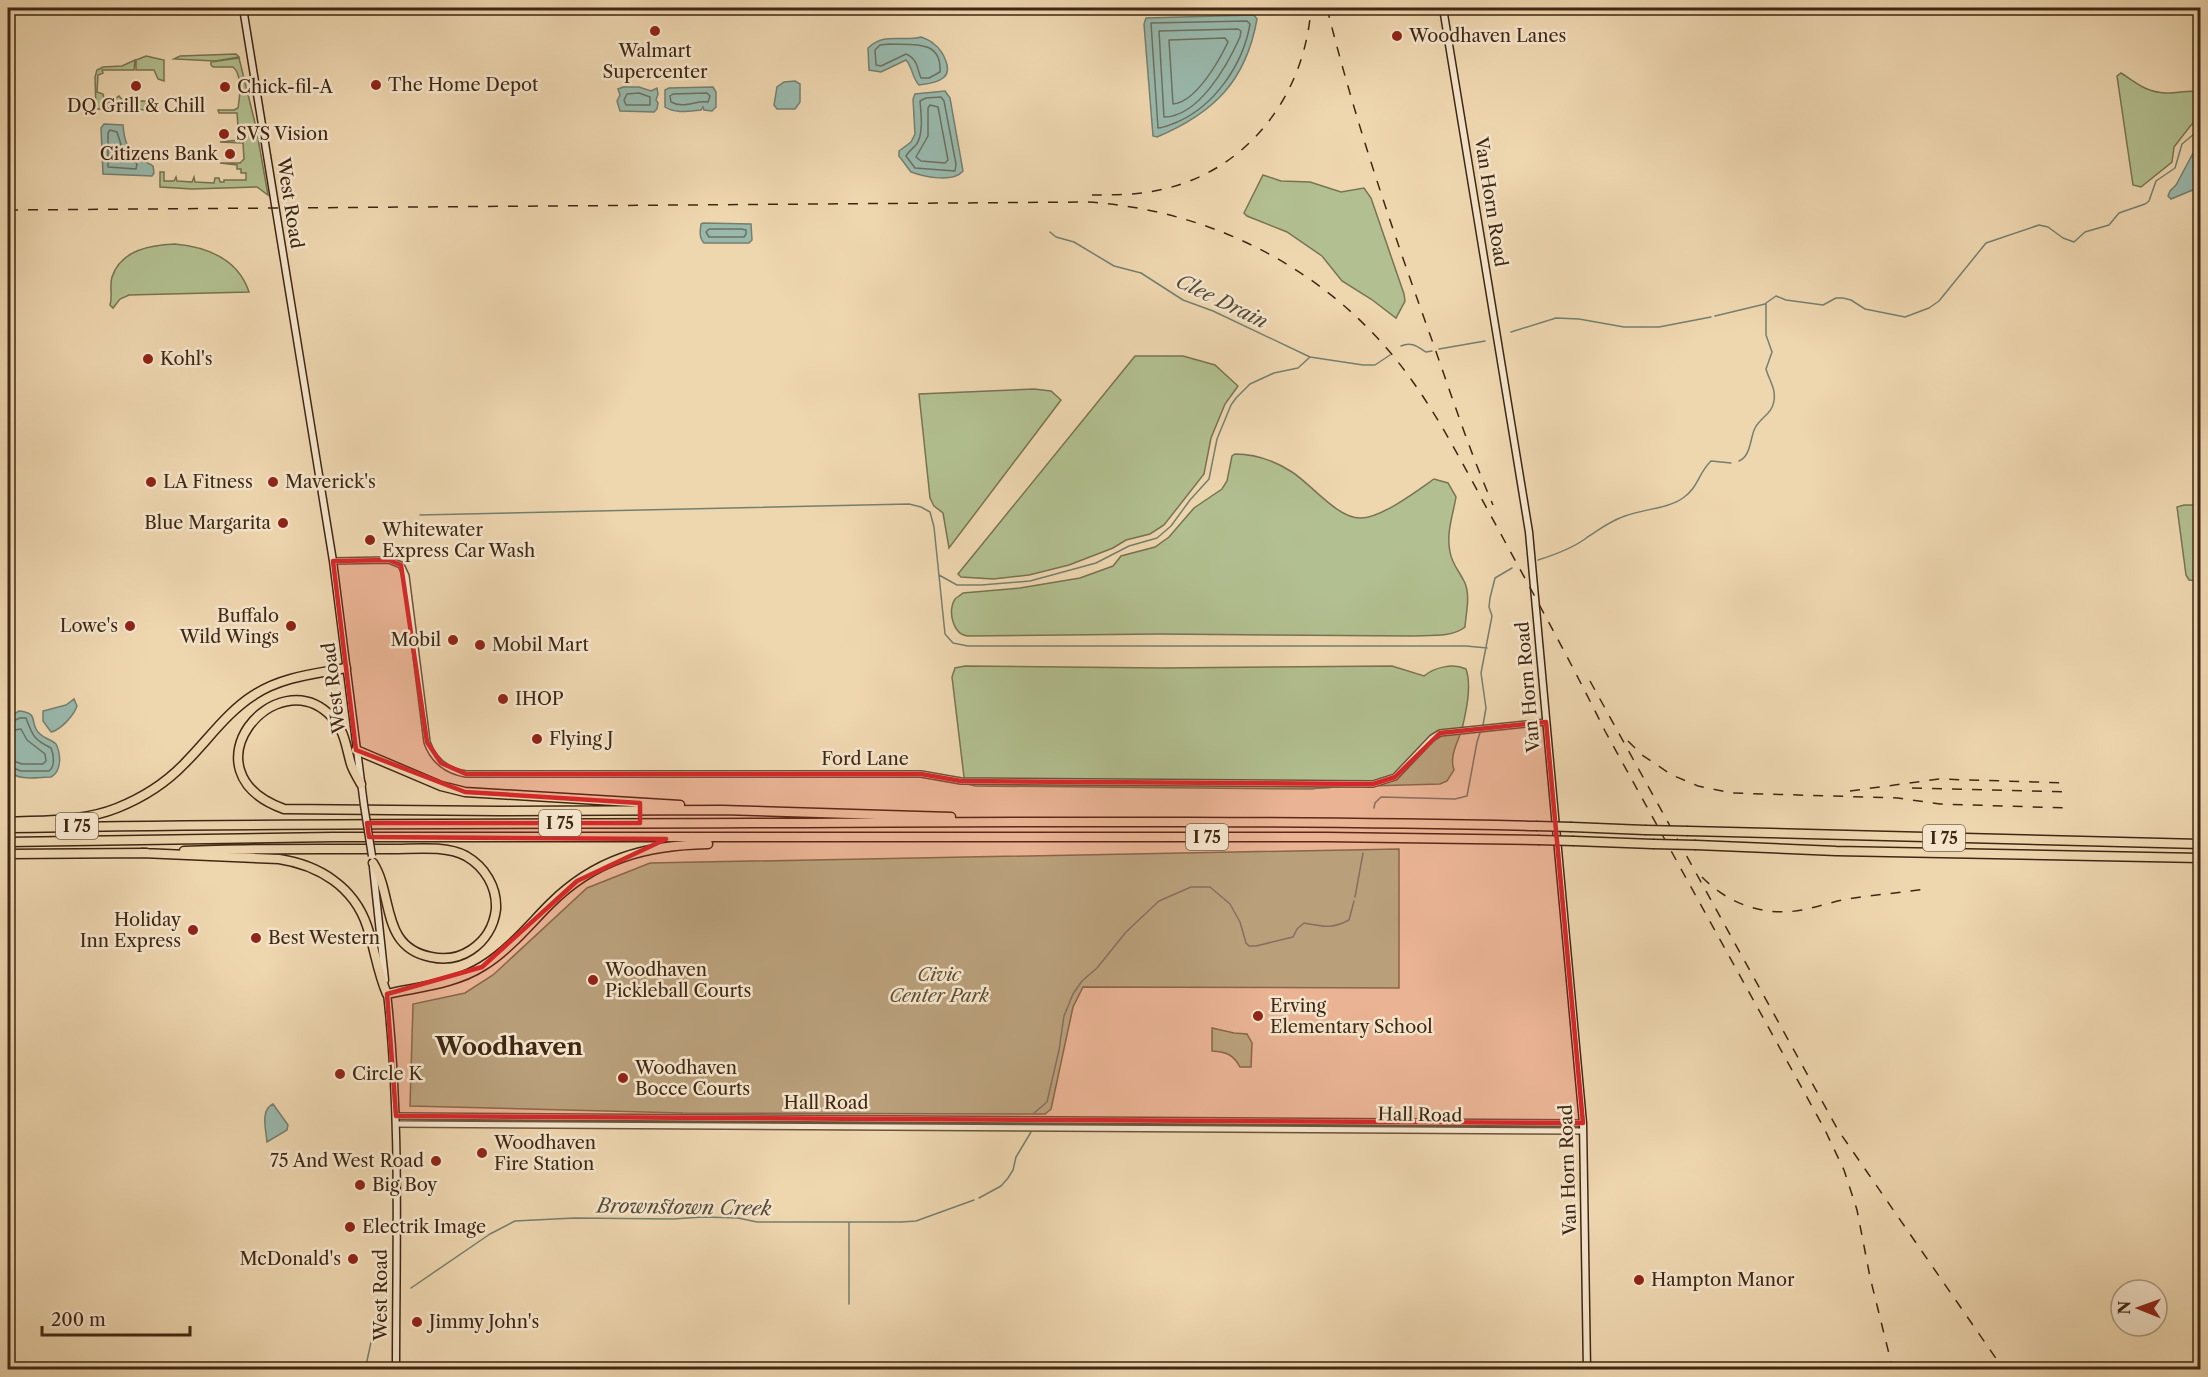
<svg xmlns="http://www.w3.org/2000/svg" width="2208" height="1377" font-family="'Libre Caslon Text',serif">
<rect width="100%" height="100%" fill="#eed6af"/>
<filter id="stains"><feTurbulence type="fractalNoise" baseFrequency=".00333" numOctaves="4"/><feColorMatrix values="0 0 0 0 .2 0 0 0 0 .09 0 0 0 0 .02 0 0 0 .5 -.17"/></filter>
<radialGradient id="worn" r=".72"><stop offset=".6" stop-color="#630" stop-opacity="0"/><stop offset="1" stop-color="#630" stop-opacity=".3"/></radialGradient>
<path fill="#b2bf90" stroke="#787352" stroke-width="1.5" d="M236,54L239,57L215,61L174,59L180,56Z
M146,56L164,60V81L158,79L154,70H136V60Z
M239,58L256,127L268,195L257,187L192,189L160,187V172H164V181H174L176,177L177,181L192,182L194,177L195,182L214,183L215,178H219L220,182H224V180H246V173H241V169H237V165L220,163H240L244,159L243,143L220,142L239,140L237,113H219L218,110H234L238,108C240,96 243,75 233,67H213L211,65V62Z
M135,60L134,70H102L103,73L98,75L97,92L103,94L105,103H109L110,101V107L108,109H96L95,77L97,70L103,67L122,66Z
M2121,73C2137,83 2145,92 2166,93C2177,94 2189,89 2200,92V118L2191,125L2174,147L2172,162L2141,187L2133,185L2117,76Z
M119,96L123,101H154L153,108L149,110L118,109L115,106L116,98Z
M1263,175L1281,181L1310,182L1341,192L1364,188L1371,198L1404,294L1405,301L1396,318L1371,299L1342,281L1322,256L1287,232L1247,216L1244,213Z
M175,244C207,247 238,259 249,292L129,295L120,299L113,308L110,305C113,295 109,287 112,277C121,250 150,245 175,244Z
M1135,356H1183L1215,365L1238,386L1225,404L1211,438L1204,474L1164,525L1150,534L1126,540L1113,548L1069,565L1029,575L993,579L961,577L958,574Z
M1034,389L1051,391L1061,400L949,548L943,513L934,506L930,498L919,394Z
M1235,454C1255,454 1275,461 1292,472C1311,484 1338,519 1361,518C1381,518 1417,491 1434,479L1448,483L1456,497C1453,515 1446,533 1450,552C1452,564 1459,571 1464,581C1471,595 1466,612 1465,627C1452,638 1427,635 1411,636L1160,634L968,636C953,635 947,610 955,599C956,598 962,594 963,593L1020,588L1080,578L1113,566L1121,556L1155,547L1169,537L1194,508L1222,489L1227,481L1232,456Z
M2184,505H2200V581L2189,580L2186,575L2177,507Z
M965,666L1162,668L1392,666L1424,676C1435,667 1453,663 1466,669C1472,686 1466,712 1462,729C1458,742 1449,756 1454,770L1447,781L1440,784L1333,787C1325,789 1320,787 1312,789L975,786L968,784L964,777L952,677L955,668Z
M1399,849V988L1083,987L1073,1007L1051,1109L1045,1114L683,1113L410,1106L413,1004L465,993L493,975L587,888L650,863Z
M1212,1028L1234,1033L1247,1034L1252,1043L1251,1067H1240C1233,1054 1226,1052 1212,1051Z"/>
<path fill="#99b9ad" stroke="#757f6f" stroke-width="1.5" d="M1254,15L1257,19C1246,81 1214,113 1157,137L1153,136L1144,24L1146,18Z
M921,37C926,39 930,40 934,44C942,50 954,70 943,78C937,83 927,84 919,85C912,78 913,68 906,60L881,72L869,70L868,48C885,32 901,42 921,37Z
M795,81L800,84V102L795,109H777L774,105L777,87L784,82Z
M623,87H639L651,91L657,88L658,94L656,100L658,103L657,109L654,112L620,111L617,101L620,95L618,89Z
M713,87L716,92V107L712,111L704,110L703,107L701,110C690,111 675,114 665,107V90L669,88Z
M945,91L950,98L963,171C953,183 925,177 911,172L899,156V151L911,142L915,134L913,99L915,94Z
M104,124L123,125C124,139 127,151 140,159C145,162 149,163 153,166L154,173L152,176L103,174L101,128Z
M2200,140V187L2171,199L2168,196L2170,191L2176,185Z
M703,223L751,224L752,240L749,243H704C699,238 700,231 701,224Z
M74,699L77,706C74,715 61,730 51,732L43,721V711L66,705Z
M19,711C41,713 28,724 40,734C45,739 51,739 56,744C61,754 62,771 51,777C38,777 17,782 9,770L8,722L12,715Z
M273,1104L288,1125L287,1130L267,1142C266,1129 260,1110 273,1104Z"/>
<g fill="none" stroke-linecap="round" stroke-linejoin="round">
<path stroke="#6c7060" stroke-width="1.5" d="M1247,21L1250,24C1243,65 1214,107 1175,123C1169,125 1164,128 1158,128L1151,23Z
M1238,29L1241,31L1240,37C1228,64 1199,117 1164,117L1159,31Z
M1225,38L1228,42C1219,61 1196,102 1173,104L1169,40Z
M889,44C912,45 942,39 940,72L929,78H921C917,69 918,59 906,54L881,66L876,65L875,50L880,45Z
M639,93L650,97V105H626L624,100L627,94Z
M707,93L710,96L708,102C696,100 684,109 671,102L670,96L673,94Z
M926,98L941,97L944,101L956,164L955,171L915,168L906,156C909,151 912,149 916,145C924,134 921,114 920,101Z
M930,105L938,107L948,160L945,163L921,161L916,157L928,136V108Z
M110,130L117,132L123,151L137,164L136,169L108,167V133Z
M709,229H741L746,230V234L744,237H709L706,232Z
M8,723L20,718H26C33,736 33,739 51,748C54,755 55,767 49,771H21L8,766
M8,731L21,729L27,740L45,754L46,761L43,764H22L8,759"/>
<path stroke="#757f6f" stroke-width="1.5" d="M1050,232L1056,237L1074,242L1114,266L1141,273L1183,300L1213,311L1310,357L1363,365H1375L1390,355
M1715,316L1765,304
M1511,332L1556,318L1579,319L1624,327H1659L1711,317
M1401,346C1411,341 1418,347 1426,352L1432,351
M1439,349L1485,341
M1739,461C1751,456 1750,438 1755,428C1761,417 1772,414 1774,401C1776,388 1769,380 1766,369L1772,352L1766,335V303L1776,296L1786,300L1823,305L1836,298H1843L1851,300L1865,309L1905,317L1929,308L1939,301L1986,243L2039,225L2048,227L2063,238L2074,242L2085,232L2109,225L2119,213L2145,204L2149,201L2156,181L2175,168L2182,144L2200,129
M420,515L909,504L921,507L930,512L934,527L945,634L953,643L968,646H1466L1487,648
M1538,560C1554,555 1571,549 1585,539C1598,530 1610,521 1625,516C1643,509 1667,509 1683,498C1698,488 1699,472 1711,461L1731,463
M939,575L957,585H981L1030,581L1096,563L1129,546L1157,538L1171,526L1190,500L1209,479L1217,439L1231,405L1236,398L1250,384L1274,373L1298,368L1310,357
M1483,725L1486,708L1481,673L1492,616L1489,607L1490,598L1495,578L1512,568
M1374,808L1375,803L1381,797L1455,799L1467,796L1477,742L1481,730
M1355,897L1363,853
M1034,1113L1047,1102L1059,1050L1064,1016L1073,994L1082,981L1097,968L1126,932L1159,901L1191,887H1210L1230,904L1240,922L1246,943L1249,946H1256L1293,937L1297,929L1304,923C1323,926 1330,930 1349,920L1354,901
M979,1198L1001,1186L1008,1178L1013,1170L1016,1157L1031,1132
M411,1288L490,1234L515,1221L574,1218L673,1219L703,1217L738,1218L757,1222H901L916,1221L974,1200
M849,1304V1223
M365,1370L378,1310"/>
<g stroke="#6b533a" stroke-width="8">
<path id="tertiary" d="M333,561L389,560L401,565L406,576L427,742C433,760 447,771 466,774H921L961,781L1373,784L1395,777L1432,738L1440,733L1546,722
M396,1116L1583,1123
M397,1124L1583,1131"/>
</g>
<g stroke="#3f2713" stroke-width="9">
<path id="secondary" d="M243,8L333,561L364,805
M1443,8L1529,532L1583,1123L1587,1370
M373,867L385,980
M387,993C401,1118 396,1244 396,1370"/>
</g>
<g stroke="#3f2713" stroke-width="11">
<path id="motorway" d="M356,750L441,786L465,792L680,805
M361,784C358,778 353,771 351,764C346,747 345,731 332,717C276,658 181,772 284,809L498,811L722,810L951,817
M8,822C44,820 82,822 117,808C142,798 166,783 185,763C208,740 227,712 254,695C281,677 314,674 346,668
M1572,827L1645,830
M8,828C256,823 504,824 753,823C1014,822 1275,820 1536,826
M1688,831L2200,844
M1574,841L1653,844
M8,842L333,837H1326L1538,840
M1696,845L1836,851L2200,858
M184,851C250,848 318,849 385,849C409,850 443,844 466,856C485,867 497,887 496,909C494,926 485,941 471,950C459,958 445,960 431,957C380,947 394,896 373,863
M142,853L279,859C319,865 354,887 367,926C375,949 377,971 387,994C418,987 455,984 483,966C509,950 529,925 550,904C595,859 646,845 708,844
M8,854L147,853"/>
</g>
<use href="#tertiary" stroke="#f4e4cb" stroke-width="5"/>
<use href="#secondary" stroke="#f4e4cb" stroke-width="6"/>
<use href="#motorway" stroke="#eed6af" stroke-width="8"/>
<path stroke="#3f2713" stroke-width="1.5" stroke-dasharray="10 10" stroke-linecap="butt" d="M1327,8C1355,121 1393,232 1433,343C1452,397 1470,452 1493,505
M1092,195C1115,195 1141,195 1164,189C1250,169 1305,93 1311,8
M8,210L1087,202C1217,210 1338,275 1413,382C1445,427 1470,478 1497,527C1534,595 1571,662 1605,731L1825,1130L1844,1170L1857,1210L1870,1277L1893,1370
M1590,681L1838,1130L2004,1370
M1628,741L1642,755L1672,775L1698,786L1732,793L1898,798L1940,804L2067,808
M1912,788L2068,792
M1850,791L1939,779L2068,783
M1702,877C1728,904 1765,917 1802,910C1817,907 1832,902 1847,899C1873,895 1899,893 1925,889"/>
<g stroke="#3f2713" stroke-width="9" stroke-linecap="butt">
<path id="secondary-bridge" d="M364,805L372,856"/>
</g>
<g stroke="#3f2713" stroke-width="11" stroke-linecap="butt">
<path id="motorway-bridge" d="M1536,826L1572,827
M1645,830L1688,831
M1538,840L1574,841
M1653,844L1696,845"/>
</g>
<use href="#secondary-bridge" stroke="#f4e4cb" stroke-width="6"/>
<use href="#motorway-bridge" stroke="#eed6af" stroke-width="8"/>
</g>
<path fill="#d62828" fill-opacity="0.2" stroke="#d62828" stroke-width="4.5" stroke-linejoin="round" d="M389,560L401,565L427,742L441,763L466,774H921L961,781L1373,784L1395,777L1440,733L1546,722L1583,1123L396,1116L387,994L482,967L577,881L666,839L369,837L367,823H640V803L465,792L356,750L333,561Z"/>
<g fill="#8f2418" stroke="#f4e4cb" stroke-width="2">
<circle cx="655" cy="31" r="6"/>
<circle cx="1397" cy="36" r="6"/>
<circle cx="376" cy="85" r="6"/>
<circle cx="136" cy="86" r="6"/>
<circle cx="225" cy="87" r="6"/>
<circle cx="224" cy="134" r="6"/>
<circle cx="230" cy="154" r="6"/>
<circle cx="148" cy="359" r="6"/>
<circle cx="151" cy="482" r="6"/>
<circle cx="273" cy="482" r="6"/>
<circle cx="283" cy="523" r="6"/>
<circle cx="370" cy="540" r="6"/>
<circle cx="130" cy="626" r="6"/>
<circle cx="291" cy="626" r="6"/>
<circle cx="453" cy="640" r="6"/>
<circle cx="480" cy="645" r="6"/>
<circle cx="503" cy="699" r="6"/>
<circle cx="537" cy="739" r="6"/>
<circle cx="193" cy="930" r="6"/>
<circle cx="256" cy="938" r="6"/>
<circle cx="593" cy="980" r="6"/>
<circle cx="1258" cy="1016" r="6"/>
<circle cx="340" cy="1074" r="6"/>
<circle cx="623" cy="1078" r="6"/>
<circle cx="482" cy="1153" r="6"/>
<circle cx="436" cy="1161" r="6"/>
<circle cx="360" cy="1185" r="6"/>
<circle cx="350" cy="1227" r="6"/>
<circle cx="353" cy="1259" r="6"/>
<circle cx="1639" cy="1280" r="6"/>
<circle cx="417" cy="1322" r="6"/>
</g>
<g text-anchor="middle" stroke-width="5" stroke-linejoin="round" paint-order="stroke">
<g fill="#f4e4cb" stroke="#75604a" stroke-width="1.5">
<rect x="539" y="810" width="42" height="26" rx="4.5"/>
<rect x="56" y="813" width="42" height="26" rx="4.5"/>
<rect x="1186" y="824" width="42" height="26" rx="4.5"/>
<rect x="1923" y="825" width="42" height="26" rx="4.5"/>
</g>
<g font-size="16" font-weight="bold" fill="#3f2713">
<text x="560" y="829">I 75</text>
<text x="77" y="832">I 75</text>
<text x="1207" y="843">I 75</text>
<text x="1944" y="844">I 75</text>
</g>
<g font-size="18" fill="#3f2713" stroke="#f4e4cb" text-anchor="start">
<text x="1409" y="42">Woodhaven Lanes</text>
<text x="655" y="57" text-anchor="middle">Walmart<tspan x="655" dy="21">Supercenter</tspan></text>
<text x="388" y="91">The Home Depot</text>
<text x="237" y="93">Chick-fil-A</text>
<text x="136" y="112" text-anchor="middle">DQ Grill &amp; Chill</text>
<text x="236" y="140">SVS Vision</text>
<text x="218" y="160" text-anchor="end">Citizens Bank</text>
<text x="160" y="365">Kohl's</text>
<text x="163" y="488">LA Fitness</text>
<text x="285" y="488">Maverick's</text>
<text x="271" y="529" text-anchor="end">Blue Margarita</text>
<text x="382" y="536">Whitewater<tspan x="382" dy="21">Express Car Wash</tspan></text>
<text x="279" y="622" text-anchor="end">Buffalo<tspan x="279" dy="21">Wild Wings</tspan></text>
<text x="118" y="632" text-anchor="end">Lowe's</text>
<text x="441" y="646" text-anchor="end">Mobil</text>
<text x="492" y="651">Mobil Mart</text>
<text x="515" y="705">IHOP</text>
<text x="549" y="745">Flying J</text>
<text x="181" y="926" text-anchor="end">Holiday<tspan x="181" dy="21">Inn Express</tspan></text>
<text x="268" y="944">Best Western</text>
<text x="605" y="976">Woodhaven<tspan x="605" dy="21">Pickleball Courts</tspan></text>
<text x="1270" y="1012">Erving<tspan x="1270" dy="21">Elementary School</tspan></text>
<text x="635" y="1074">Woodhaven<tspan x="635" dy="21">Bocce Courts</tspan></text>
<text x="352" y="1080">Circle K</text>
<text x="494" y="1149">Woodhaven<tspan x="494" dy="21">Fire Station</tspan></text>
<text x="424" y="1167" text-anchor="end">75 And West Road</text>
<text x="372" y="1191">Big Boy</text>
<text x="362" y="1233">Electrik Image</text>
<text x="341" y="1265" text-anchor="end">McDonald's</text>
<text x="1651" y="1286">Hampton Manor</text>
<text x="429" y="1328">Jimmy John's</text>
</g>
<g font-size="18" fill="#3f2713" stroke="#f4e4cb">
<text transform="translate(1491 202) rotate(81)" y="6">Van Horn Road</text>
<text transform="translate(290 203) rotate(81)" y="6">West Road</text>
<text transform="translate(1528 687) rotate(-95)" y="6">Van Horn Road</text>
<text transform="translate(334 688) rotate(-97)" y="6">West Road</text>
<text x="865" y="765">Ford Lane</text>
<text x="826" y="1109">Hall Road</text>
<text transform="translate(1420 1115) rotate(1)" y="6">Hall Road</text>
<text transform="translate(1568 1170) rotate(-92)" y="6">Van Horn Road</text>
<text transform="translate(381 1295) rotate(-90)" y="6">West Road</text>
</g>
<g font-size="18" font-style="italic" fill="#5c4d32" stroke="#f4e4cb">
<text x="939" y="981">Civic<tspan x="939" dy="21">Center Park</tspan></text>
</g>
<g font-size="20" font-style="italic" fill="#564c3a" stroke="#f4e4cb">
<text transform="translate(1222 301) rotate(26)" y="7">Clee Drain</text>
<text transform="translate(684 1207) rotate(1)" y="7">Brownstown Creek</text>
</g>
<g font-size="24" font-weight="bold" fill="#3f2713" stroke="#f4e4cb">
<text x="509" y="1055">Woodhaven</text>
</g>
</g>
<rect width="2208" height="1377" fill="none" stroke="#eed6af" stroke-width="30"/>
<rect x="9" y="9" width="2190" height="1359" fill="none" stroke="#3f2713" stroke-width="3"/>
<rect x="15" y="15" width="2178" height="1347" fill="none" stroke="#3f2713" stroke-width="1.5"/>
<g transform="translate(2139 1308) rotate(271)"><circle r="28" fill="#f4e4cb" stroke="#ac9881" stroke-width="1.5"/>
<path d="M0-4.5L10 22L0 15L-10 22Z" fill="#8f2418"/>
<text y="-9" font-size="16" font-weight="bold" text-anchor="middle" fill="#3f2713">N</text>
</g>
<path d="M42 1326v9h148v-9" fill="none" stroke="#3f2713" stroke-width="3"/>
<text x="51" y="1326" font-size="18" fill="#3f2713" stroke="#f4e4cb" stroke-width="4.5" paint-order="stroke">200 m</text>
<rect width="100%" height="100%" filter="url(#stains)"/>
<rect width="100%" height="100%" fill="url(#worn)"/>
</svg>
